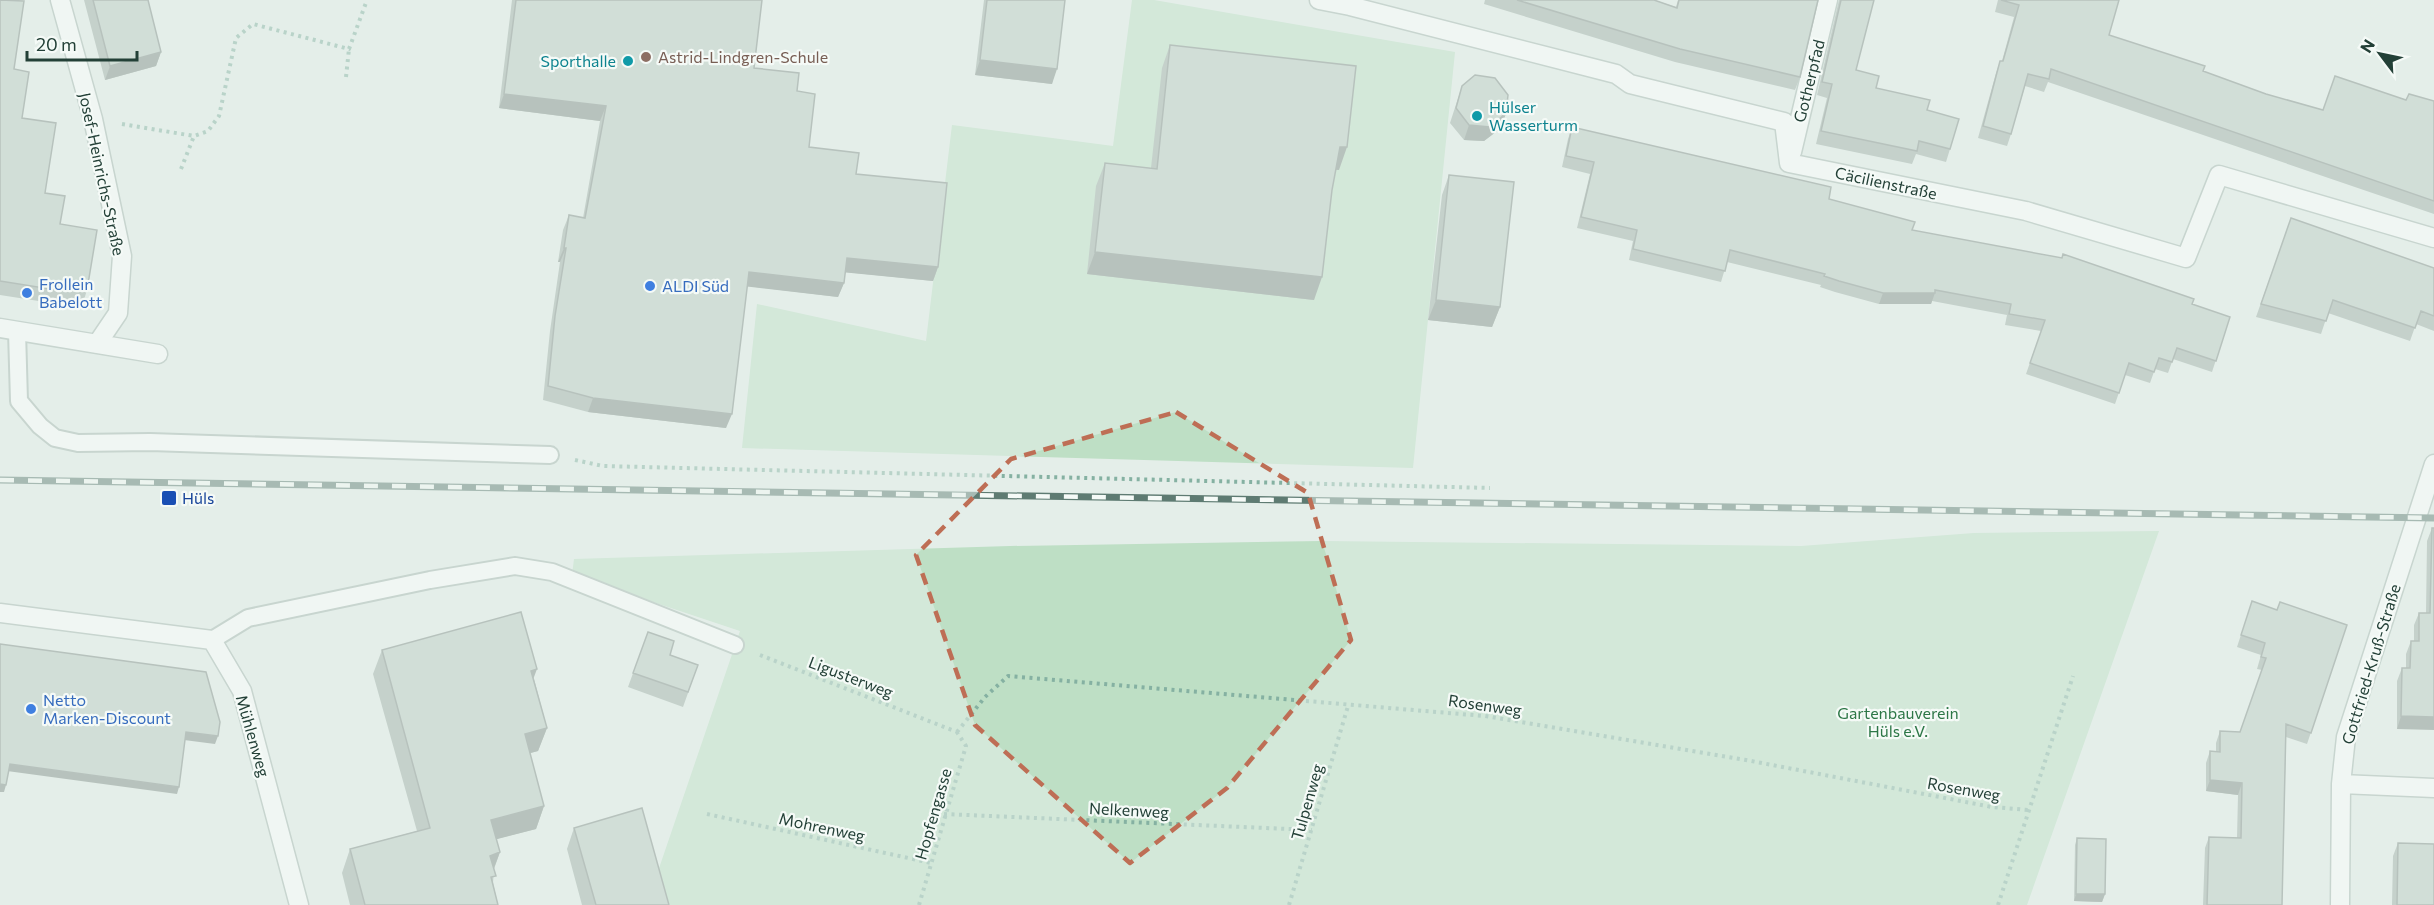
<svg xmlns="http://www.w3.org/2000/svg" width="2434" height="905" font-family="Commissioner,sans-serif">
<rect width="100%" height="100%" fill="#e4eee9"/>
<path fill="#bedfc5" d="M1132,0H1154L1455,52L1413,468L742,448L757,304L926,341L952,125L1113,146Z
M2159,531L2027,905H670L655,880L740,631L572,575L574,559L1010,546L1322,541L1801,546L1974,533Z"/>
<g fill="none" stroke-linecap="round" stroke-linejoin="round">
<g stroke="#a6b6b0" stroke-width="20">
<path id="service" d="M17,331L19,401L40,426L55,438L78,443L150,442L550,455
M212,640L248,618L430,580L515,566L552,572L735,645"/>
</g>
<g stroke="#a6b6b0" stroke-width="21">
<path id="minor" d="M60,0L93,119L122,256L118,313L97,344
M1319,0L1350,6L1616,74L1630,84L1784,122L1789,163L2026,211L2186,258L2219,175L2434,238
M1792,152L1828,0
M0,328L158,354
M0,613L212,640L242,691L299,905
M2341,784L2434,788
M2340,905L2341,784L2346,737L2434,464"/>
</g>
<path stroke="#85b1a2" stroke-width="4" stroke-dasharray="3 4.5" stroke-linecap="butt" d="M346,77L349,49
M122,124L194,136L208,131L219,116L236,38L253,24L349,49L367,0
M181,169L194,136
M575,460L603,466L1490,488
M760,655L957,732
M957,732L985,697L1008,676L1485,716L1746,760L1992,807L2028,810
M707,814L931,863
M944,814L1312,830
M919,905L966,746L957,732
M1289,905L1348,706
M1998,905L2073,676"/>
<use href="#service" stroke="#fff" stroke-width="16"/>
<use href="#minor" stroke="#fff" stroke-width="18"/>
<g stroke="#5e7b72" stroke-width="7">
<path id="rail" d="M0,480L2434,518"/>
</g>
<use href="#rail" stroke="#f5faf7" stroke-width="4.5" stroke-dasharray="14" stroke-linecap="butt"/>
</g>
<path fill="#a0ada7" d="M0,0L14,69L22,118L45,193L60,224L87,290L83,303L47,297L45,302L0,295Z
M84,0H148L161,52L156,66L105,80Z
M512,0H762L754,68L797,91L809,147L856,174L938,267L933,281L845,272L844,283L838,297L747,286L726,428L588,412L543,400L550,331L560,262H558L563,230L569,215L583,218L600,121L499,108Z
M984,0H1065L1052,84L975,75Z
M1485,0H1654L1676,7L1678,0H1818L1800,77L1795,90L1675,62L1484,4Z
M1839,0H1874L1856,70L1876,88L1927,110L1950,149L1946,162L1916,154L1912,164L1816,144L1827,98L1817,95Z
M1998,0H2119L2109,35L2203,71L2266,94L2323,110L2406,100L2434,101V214L2048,82L2044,92L2025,86L2011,134L2007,146L1978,138L1996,73L2000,61H2002L2014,17L1995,12Z
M1170,45L1339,170H1335L1314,300L1087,274L1096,186L1105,163L1151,168L1162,68Z
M1462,86L1506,113L1501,128L1484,141L1464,140L1450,123Z
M1572,127L1829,199L1912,230L2192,304L2230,317L2212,372L2173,359L2168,373L2155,369L2150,383L2125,375L2115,404L2026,374L2041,331L2005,325L2007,315L1932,301L1931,304H1879L1835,292L1820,287L1821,285L1727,262L1721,282L1629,260L1633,241L1577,228L1590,174L1562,167L1568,139Z
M1449,175L1500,307L1492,327L1428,320L1442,195Z
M2291,218L2434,268V331L2416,324L2410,341L2328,313L2321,334L2256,317Z
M2432,528H2434V729H2397V681L2402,668H2406V654L2411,641H2414V625L2419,613H2426L2427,541Z
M2252,601L2277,610L2347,625L2307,744L2286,737L2282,905H2203L2205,848L2209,837L2237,838L2238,795L2206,791V763L2210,751L2216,752V743L2220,731L2240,732L2262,670L2257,669L2261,655L2237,647Z
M648,632L670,655L698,665L683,707L628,687Z
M382,650L534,679L547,728L538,751L530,753L544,806L536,829L496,839L500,852L494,869L493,883L498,905H350L342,873L350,849L417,831L373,674Z
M574,828L669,905H582L567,849Z
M2077,838L2105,894L2102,902L2074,901L2075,845Z
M2398,843L2434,905H2392L2393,856Z"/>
<path fill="#828d88" d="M161,52L156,66L105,80L110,66Z
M980,60L1057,69L1052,84L975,75Z
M504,94L606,106L600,121L499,108Z
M1506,113L1501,128L1484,141L1464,140L1469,125Z
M1340,147H1347L1339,170L1331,169Z
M564,248H566L560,262H558Z
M1095,252L1322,277L1314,300L1087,274Z
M847,258L938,267L933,281L841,272Z
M749,272L844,283L838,297L743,286Z
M1883,293H1935L1931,304H1879Z
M1436,300L1500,307L1492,327L1428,320Z
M593,398L732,414L726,428L588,412Z
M537,669L528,693L531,671Z
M2401,716L2434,717V730L2397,729Z
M547,728L538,751L516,757L525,734Z
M186,732L218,736L215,744L184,740Z
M10,764L179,787L177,794L7,771Z
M2210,780L2242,783L2238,795L2206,791Z
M0,784L6,785L4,792H0Z
M544,806L536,829L482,843L491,820Z
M500,852L491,876L490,856Z
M2076,894H2105L2102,902L2074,901Z"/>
<path fill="#bac9c2" stroke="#828d88" stroke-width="1.5" d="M0,0L24,1L14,69L29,72L22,118L56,123L45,193L65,196L60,224L97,230L87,290L51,283L50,289L0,281Z
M93,0H148L161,52L110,66Z
M516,0H762L754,68L799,73L797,91L815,94L809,147L859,153L856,174L947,183L938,267L847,258L844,283L749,272L732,414L593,398L548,386L555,316L566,248H564L569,215L585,218L606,106L504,94Z
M987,0H1065L1057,69L980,60Z
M1517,0H1654L1677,8L1679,0H1818L1800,77L1680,49Z
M1841,0H1874L1856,70L1879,76L1876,88L1930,100L1927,110L1959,119L1950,149L1919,141L1917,151L1821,131L1832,84L1822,82Z
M2001,0H2119L2109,35L2205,66L2203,71L2266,94L2323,110L2335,76L2406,100L2409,94L2434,101V201L2051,69L2049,79L2028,74L2011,134L1983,126L2000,61H2003L2019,5Z
M1170,45L1356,66L1347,147H1340L1332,190L1322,277L1095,252L1105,163L1157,169Z
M1475,75L1495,78L1508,95L1506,113L1490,127L1469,125L1456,108L1462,86Z
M1572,127L1831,187L1829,199L1915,222L1912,230L2062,258L2063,254L2194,299L2192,304L2230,317L2216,361L2177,348L2172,362L2159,358L2154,372L2129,363L2119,393L2030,363L2045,320L2009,314L2011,304L1935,290V293H1883L1839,281L1824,276L1825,274L1730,250L1725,271L1633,249L1637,230L1581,217L1594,162L1566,156Z
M1449,175L1514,182L1500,307L1436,300Z
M2291,218L2434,268V316L2421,311L2415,328L2333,300L2326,321L2261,304Z
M2432,528H2434V717L2401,716L2402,668H2410L2411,641H2419V613H2430Z
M2252,601L2277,610L2280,602L2347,625L2311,733L2286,724L2282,905H2207L2209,837L2241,838L2242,783L2210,780V751L2220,752V731L2240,732L2266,658L2261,657L2265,643L2241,635Z
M521,612L537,669L531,671L547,728L525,734L544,806L491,820L500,852L490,856L496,876L491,877L498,905H365L350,849L430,828L382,650Z
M648,632L674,641L670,655L698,665L688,692L633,673Z
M0,644L206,672L220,722L218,736L186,732L179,787L10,764L6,785L0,784Z
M642,808L669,905H596L574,828Z
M2077,838L2106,839L2105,894H2076Z
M2398,843L2434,844V905H2397Z"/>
<path d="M0 0H2434V905H0ZM1176,412L1308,493L1351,640L1227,788L1130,863L975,725L916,555L1011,459Z" fill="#e4eee9" fill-opacity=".55" fill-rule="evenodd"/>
<path fill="none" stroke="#be6e55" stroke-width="4.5" stroke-dasharray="12 8" stroke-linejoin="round" d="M1176,412L1308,493L1351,640L1227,788L1130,863L975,725L916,555L1011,459Z"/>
<circle fill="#8d6e63" stroke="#f5faf7" stroke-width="2" cx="646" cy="57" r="6"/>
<g fill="#0f9aa8" stroke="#f5faf7" stroke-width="2">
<circle cx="628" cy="61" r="6"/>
<circle cx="1477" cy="116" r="6"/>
</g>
<g fill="#3f7fe0" stroke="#f5faf7" stroke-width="2">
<circle cx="650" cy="286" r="6"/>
<circle cx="27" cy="293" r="6"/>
<circle cx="31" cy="709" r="6"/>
</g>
<rect fill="#1a4fb4" stroke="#f5faf7" stroke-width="2" x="161" y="490" width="16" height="16" rx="3"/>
<g text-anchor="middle" stroke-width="4.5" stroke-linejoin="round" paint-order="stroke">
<g font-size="16" fill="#785e54" stroke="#f5faf7" text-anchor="start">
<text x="658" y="63">Astrid-Lindgren-Schule</text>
</g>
<g font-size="16" fill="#0d838f" stroke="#f5faf7" text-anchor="end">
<text x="616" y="67">Sporthalle</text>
<text x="1489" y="113" text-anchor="start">Hülser<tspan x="1489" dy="18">Wasserturm</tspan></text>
</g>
<g font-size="16" fill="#234037" stroke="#f5faf7">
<text transform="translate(1809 81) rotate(-76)" y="6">Gotherpfad</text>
<text transform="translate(102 174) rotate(78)" y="6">Josef-Heinrichs-Straße</text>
<text transform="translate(1886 183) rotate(12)" y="6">Cäcilienstraße</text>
<text transform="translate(2371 664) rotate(-73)" y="6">Gottfried-Kruß-Straße</text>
<text transform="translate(851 677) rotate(21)" y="6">Ligusterweg</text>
<text transform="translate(1485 705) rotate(8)" y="6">Rosenweg</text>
<text transform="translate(253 736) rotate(74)" y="6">Mühlenweg</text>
<text transform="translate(1964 789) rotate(10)" y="6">Rosenweg</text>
<text transform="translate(1307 802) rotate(-74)" y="6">Tulpenweg</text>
<text transform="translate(1129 810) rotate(3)" y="6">Nelkenweg</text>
<text transform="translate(933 814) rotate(-74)" y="6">Hopfengasse</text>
<text transform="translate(822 827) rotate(12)" y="6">Mohrenweg</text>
</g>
<g font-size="16" fill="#366cbe" stroke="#f5faf7" text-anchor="start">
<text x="39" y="290">Frollein<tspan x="39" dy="18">Babelott</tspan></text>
<text x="662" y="292">ALDI Süd</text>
<text x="43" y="706">Netto<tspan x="43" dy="18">Marken-Discount</tspan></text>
</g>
<g font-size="16" fill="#164399" stroke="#f5faf7" text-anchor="start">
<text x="182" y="504">Hüls</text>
</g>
<g font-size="16" fill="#2d7747" stroke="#f5faf7">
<text x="1898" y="719">Gartenbauverein<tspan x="1898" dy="18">Hüls e.V.</tspan></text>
</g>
</g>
<g transform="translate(2380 54) rotate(302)" stroke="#f5faf7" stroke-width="4.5" paint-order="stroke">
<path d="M0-4.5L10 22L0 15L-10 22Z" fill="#234037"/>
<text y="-9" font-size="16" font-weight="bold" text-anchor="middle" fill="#234037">N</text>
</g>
<path d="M27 51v9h110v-9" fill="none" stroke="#234037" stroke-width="3"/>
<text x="36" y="51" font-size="18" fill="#234037" stroke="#f5faf7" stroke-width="4.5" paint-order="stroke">20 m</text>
</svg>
